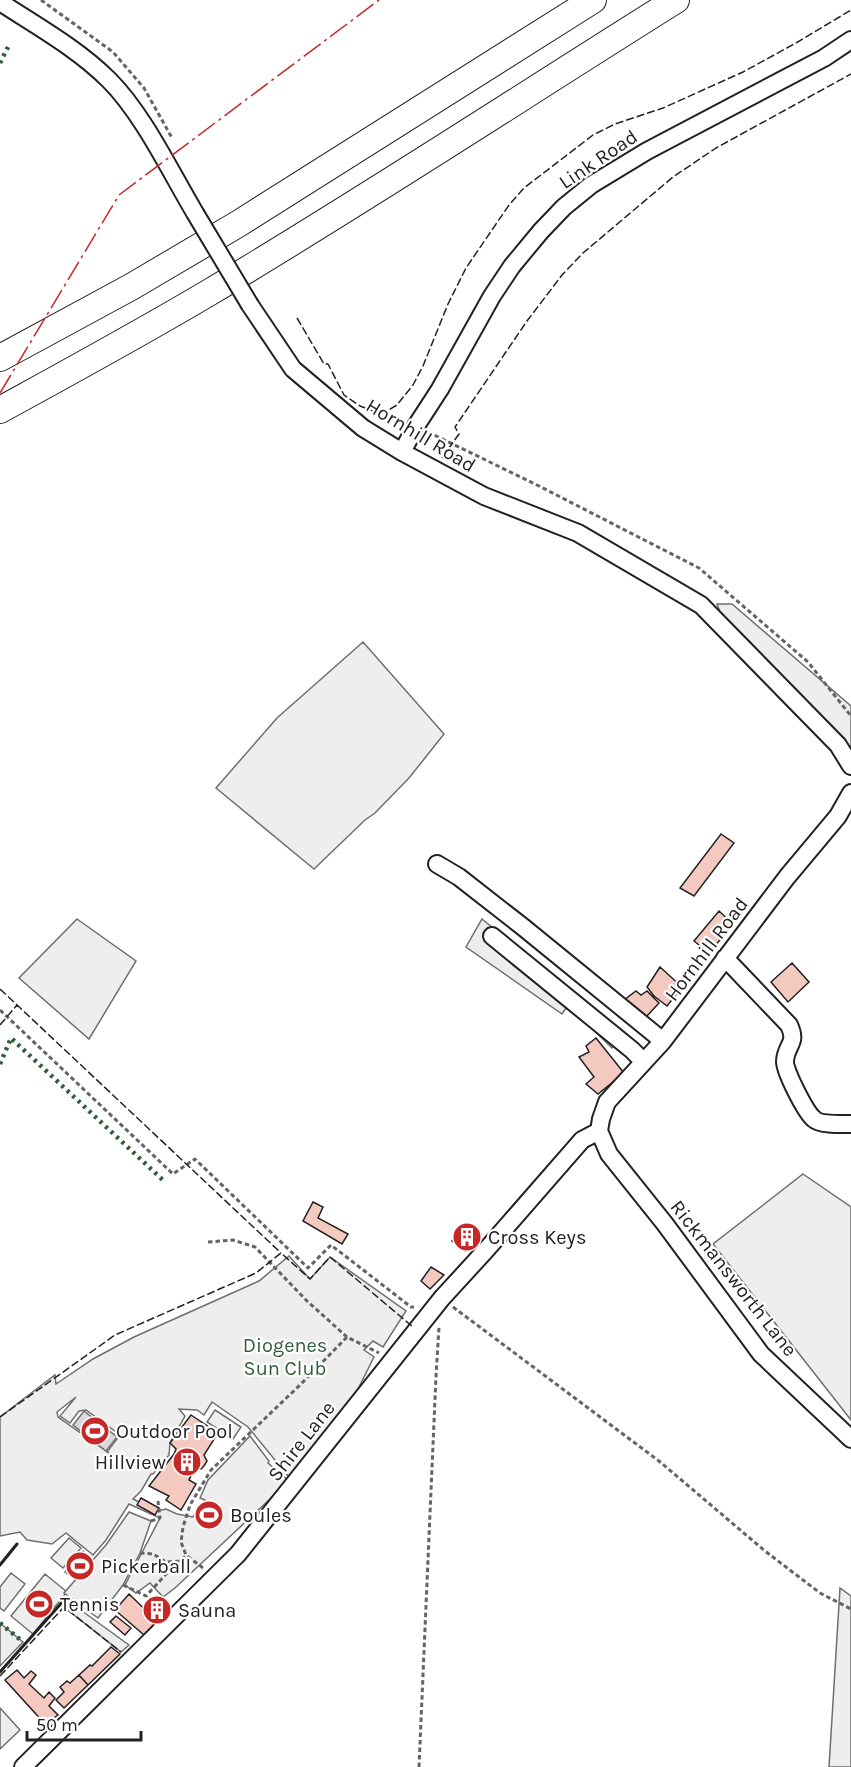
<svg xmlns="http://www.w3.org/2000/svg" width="851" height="1767" font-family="Karla,sans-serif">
<rect width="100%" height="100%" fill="#fff"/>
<path fill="#eee" stroke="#6f6f6f" stroke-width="1.5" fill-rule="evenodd" d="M717,604H732L851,706V751L722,617Z
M363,642L444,734L409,778L375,813L365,820L314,869L216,788L277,718Z
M77,919L136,961L89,1039L19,978Z
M803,1174L851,1207V1420L713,1244Z
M289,1256L310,1279L330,1257L406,1311L383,1347L373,1341L364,1350L374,1357L354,1397L289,1477L248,1427L212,1402L204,1415L197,1410L179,1409L185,1416L170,1443L169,1455L153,1474H151L141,1491L133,1499L157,1511L166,1509L177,1514L193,1517L205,1500L200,1498L208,1480L250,1436L269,1461L268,1463L288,1480L270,1499L175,1588L163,1597L150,1583L136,1593L125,1585L160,1518L129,1504L106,1540L93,1555L66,1533L52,1544L27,1540L20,1532L0,1536V1417L55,1375L56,1384L93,1359L134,1337L259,1281ZM76,1397L60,1416L70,1423L79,1411L86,1410L120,1435L107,1452L109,1453L58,1417L57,1412Z
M215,1410L241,1427L233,1439L207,1422Z
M69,1538L81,1548L63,1568L51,1558Z
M83,1551L95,1561L77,1581L65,1572Z
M11,1573L25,1584L4,1611L0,1608V1587Z
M45,1574L67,1592L33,1634L11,1616Z
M840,1588L851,1596V1767H829Z
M71,1603L129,1645L121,1652L64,1607Z
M0,1623L23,1642L0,1666Z
M0,1708L20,1730L0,1749Z"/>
<path fill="#ededed" stroke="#6f6f6f" stroke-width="1.5" d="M482,919L624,1035L612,1048L568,1005L562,1014L466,947Z
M129,1512L151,1521L140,1553L123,1585L98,1618L64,1593L106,1545Z"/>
<path fill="#d9d9d9" stroke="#6f6f6f" stroke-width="1.5" d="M84,1411L117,1437L106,1451L73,1425Z"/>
<path fill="#f3c9c0" stroke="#222" stroke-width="1.5" d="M721,834L734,843L694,896L680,888Z
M719,911L733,924L709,953L694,941Z
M792,963L809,982L788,1002L771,982Z
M660,967L682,987L667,1006L654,996L647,987Z
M636,991L641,995L647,991L659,1003L646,1017L624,1000Z
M596,1038L624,1073L598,1094L586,1084L594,1077L579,1057L589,1052L586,1046Z
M313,1202L323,1207L318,1218L348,1234L342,1244L303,1221Z
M464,1227L472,1234L476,1230L481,1234L465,1251L452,1241Z
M431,1267L444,1275L430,1289L421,1281Z
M191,1415L218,1433L204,1455L207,1461L204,1466L201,1469L195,1467L189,1480L196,1484L181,1510L166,1500L169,1496L149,1486L174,1454L176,1449L170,1443Z
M141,1498L159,1508L155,1515L137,1505Z
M129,1594L157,1621L144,1635L115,1610Z
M158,1601L165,1608L155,1619L149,1612Z
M116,1616L131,1628L125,1635L110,1622Z
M111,1647L120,1654L88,1685L79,1675L90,1665L92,1666Z
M17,1670L24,1678L31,1671L36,1675L29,1684L44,1698L49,1692L55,1698L49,1706L58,1715L45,1724L5,1680Z
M79,1675L88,1685L64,1708L56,1700L64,1692L60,1687L67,1681L70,1683Z"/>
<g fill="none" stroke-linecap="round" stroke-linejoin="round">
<g stroke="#222" stroke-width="20">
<path id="minor" d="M0,2C37,26 78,49 109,80C143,114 170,171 195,213
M250,305L293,369L363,428L402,452L484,496L578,533L701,605L838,745L851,766
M402,452L416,426L440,389L492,296L512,266L541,231L564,207L591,185L647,151L824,58L851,40
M851,793L838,816L787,877L663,1041L607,1102L601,1119L599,1131L609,1154L665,1224L761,1354L851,1439
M437,864L459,877L523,927L663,1041
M492,936L632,1050L644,1062
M725,958L789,1025C798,1044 786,1044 785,1061C784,1070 806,1113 814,1119C820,1125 842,1124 851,1124
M23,1767L238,1554L442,1298L486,1250L582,1140L599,1131"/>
</g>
<g stroke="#222" stroke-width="28">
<path id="highway" d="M0,358L131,287L238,224L593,0
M0,410C71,371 141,333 210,292C368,198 521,97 676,0"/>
</g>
<path stroke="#646464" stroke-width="3" stroke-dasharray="4.5 3" stroke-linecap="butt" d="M41,0L113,52L144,88L172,138
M428,432L537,485L699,568L808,662L851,716
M0,1010L173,1174L195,1159L308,1268L331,1245L411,1307H414
M208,1242L233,1240L255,1247L307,1301L347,1337
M453,1307L659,1461L765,1551L820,1593L851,1609
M151,1521L160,1518L158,1501
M140,1553L153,1554L166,1562L181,1561L186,1555
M203,1568L186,1555L181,1542L183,1527L190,1505L211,1470L300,1385L347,1337L379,1353
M123,1585L146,1596L168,1572L181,1561
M419,1767L436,1376L439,1327"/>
<use href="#minor" stroke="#fff" stroke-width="16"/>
<use href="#highway" stroke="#fff" stroke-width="26"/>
<g stroke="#222" stroke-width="20" stroke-linecap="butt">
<path id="minor-bridge" d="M195,213L250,305"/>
</g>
<use href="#minor-bridge" stroke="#fff" stroke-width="16"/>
<path stroke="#2f5e38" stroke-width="4.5" stroke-dasharray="3 4.5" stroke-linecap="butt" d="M0,63L9,45
M0,1064L11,1038L165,1182
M0,1623L23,1642"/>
<path stroke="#222" stroke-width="1.5" stroke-dasharray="8 3" stroke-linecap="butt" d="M297,318L324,364H328L344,395L360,406L373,411L385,412L397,405L413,385L423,366L448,304L466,268L509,205L524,188L593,135L615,124L663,108L743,72L796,43L851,10
M442,458L459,434L455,427L527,321L562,275L583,253L673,177L716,148L851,74
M0,989L281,1253
M0,1025L17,1005
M0,1417L115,1335L256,1273L281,1253L310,1279L330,1257L413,1327
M0,1676L64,1607L121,1652"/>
<path stroke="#222" stroke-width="3" d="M0,1565L17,1544
M0,1672L65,1599"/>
<path stroke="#c62828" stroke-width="1.5" stroke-dasharray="21 4.5 3 4.5" stroke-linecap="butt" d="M0,393L119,195L379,0"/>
</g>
<defs>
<g id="building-disc" transform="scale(1.5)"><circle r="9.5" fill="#c62828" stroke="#fff"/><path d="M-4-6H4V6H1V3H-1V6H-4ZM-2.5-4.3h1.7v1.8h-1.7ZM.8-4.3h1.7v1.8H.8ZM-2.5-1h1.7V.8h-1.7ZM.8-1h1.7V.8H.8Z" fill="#fff"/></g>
<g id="stadium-disc" transform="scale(1.5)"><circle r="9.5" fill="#c62828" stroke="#fff"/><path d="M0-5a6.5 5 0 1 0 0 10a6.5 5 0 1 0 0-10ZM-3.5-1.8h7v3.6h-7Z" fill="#fff"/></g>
</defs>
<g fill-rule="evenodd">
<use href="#building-disc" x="467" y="1237"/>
<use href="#stadium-disc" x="95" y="1431"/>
<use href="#building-disc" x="187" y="1462"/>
<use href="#stadium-disc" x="209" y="1515"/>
<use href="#stadium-disc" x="80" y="1566"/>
<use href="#stadium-disc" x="39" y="1604"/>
<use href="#building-disc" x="157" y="1610"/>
</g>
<g text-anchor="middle" stroke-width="4.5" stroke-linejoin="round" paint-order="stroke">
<g font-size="20" fill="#222" stroke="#fff">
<text transform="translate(598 159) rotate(-34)" y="7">Link Road</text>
<text transform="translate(421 435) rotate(31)" y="7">Hornhill Road</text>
<text transform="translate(706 949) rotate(-53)" y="7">Hornhill Road</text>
<text transform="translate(734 1278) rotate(52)" y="7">Rickmansworth Lane</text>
<text transform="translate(301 1441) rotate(-52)" y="7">Shire Lane</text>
</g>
<g font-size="20" fill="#222" stroke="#fff" text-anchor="start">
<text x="488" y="1244">Cross Keys</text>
<text x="116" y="1438">Outdoor Pool</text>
<text x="166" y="1469" text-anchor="end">Hillview</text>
<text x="230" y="1522">Boules</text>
<text x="101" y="1573">Pickerball</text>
<text x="60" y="1611">Tennis</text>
<text x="178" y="1617">Sauna</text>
</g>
<g font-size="20" fill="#2f5e38" stroke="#fff">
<text x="285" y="1352">Diogenes<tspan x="285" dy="23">Sun Club</tspan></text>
</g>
</g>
<path d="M27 1731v9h114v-9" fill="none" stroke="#222222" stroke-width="3"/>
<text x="36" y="1731" font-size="18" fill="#222222" stroke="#ffffff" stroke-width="4.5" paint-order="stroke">50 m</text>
</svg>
